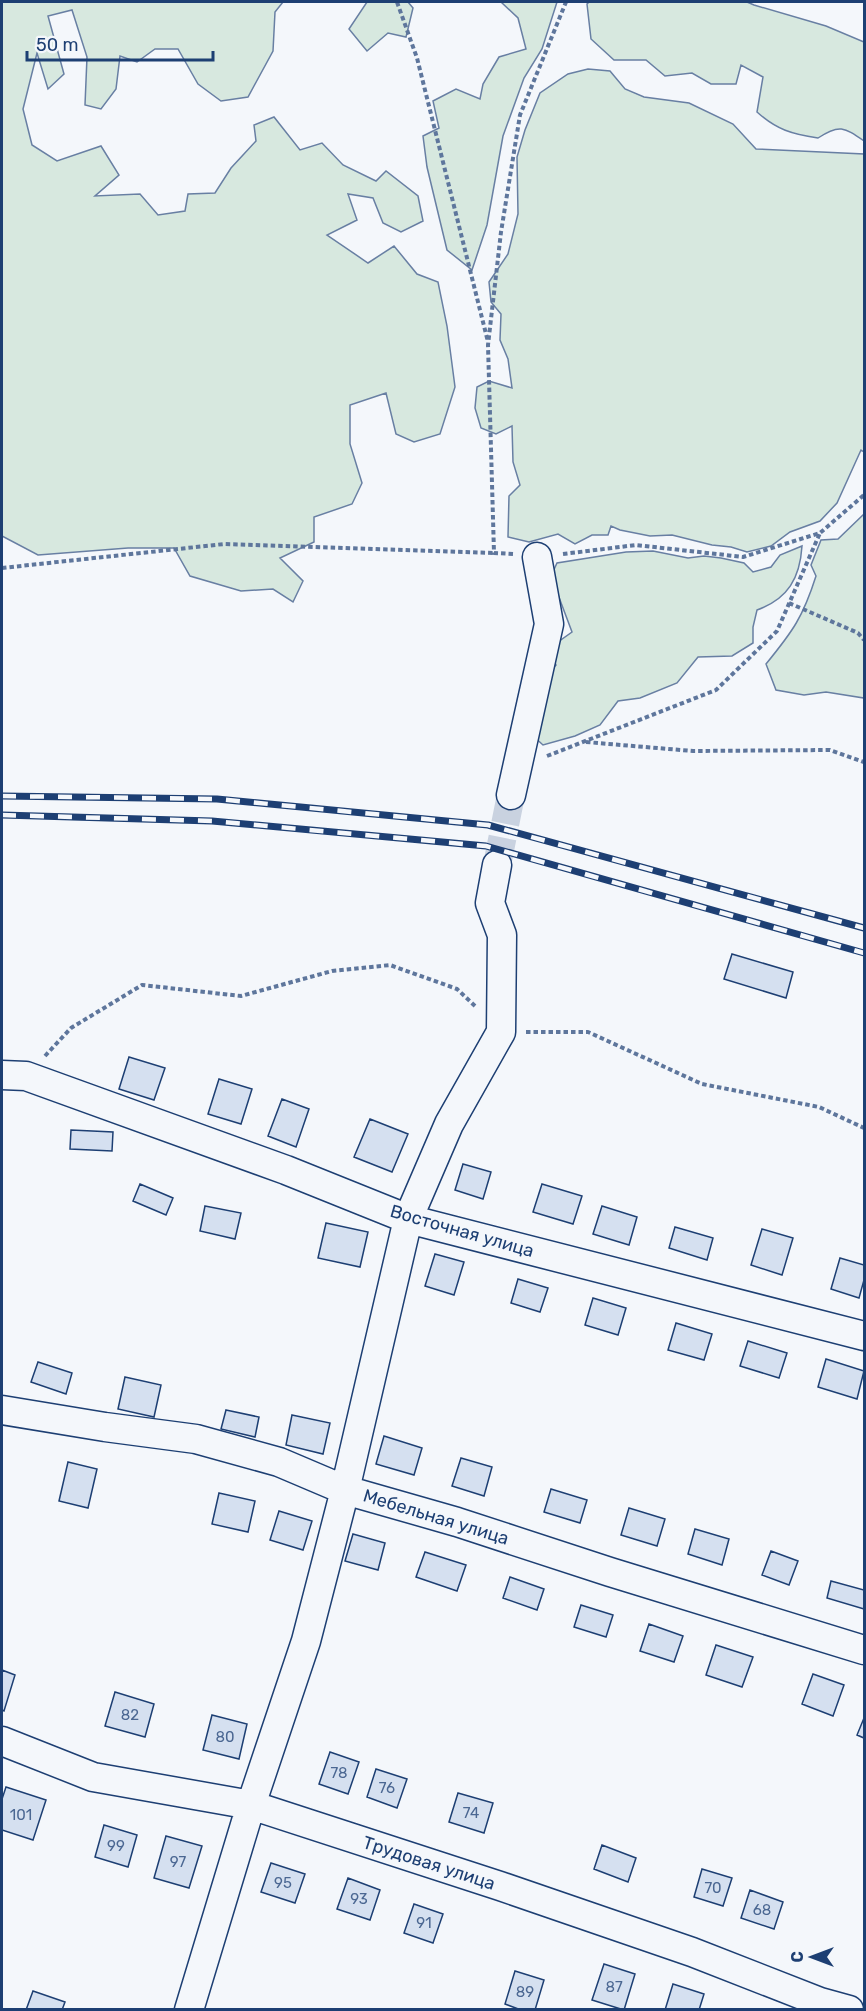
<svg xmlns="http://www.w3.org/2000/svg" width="866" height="2011" font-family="Rubik,sans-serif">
<rect width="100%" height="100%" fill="#f4f7fb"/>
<path fill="#d7e8df" stroke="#687fa3" stroke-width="1.5" d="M2,2H283L275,12L273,51L248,97L221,101L198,84L178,49H155L137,62L120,56L116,89L101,109L85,105L87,57L72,10L48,16L64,74L48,89L37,53L23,109L32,145L57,161L101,146L119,175L95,196L140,194L158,215L185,211L188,194L215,193L231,168L256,141L254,125L274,117L300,150L322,143L343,165L376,181L386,171L418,196L423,221L401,232L383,223L373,198L348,194L357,220L327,235L368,263L394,246L417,274L438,282L447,326L455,387L440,434L414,442L396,434L386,393L350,405V444L362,483L352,504L314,517V542L280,558L303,581L293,602L273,589L241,591L190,576L174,548H128L38,555L2,536Z
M367,2H408L413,8L406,37L388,33L367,51L349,29Z
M501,2H557L542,49L524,78L503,136L487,225L472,270L447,250L427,167L423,136L439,128L433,101L456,89L480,99L483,84L499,57L526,49L518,18Z
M589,2H747L754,5L826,26L864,42V141C844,127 839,124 818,138C792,134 777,130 757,112L763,77L741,65L736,84H711L692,73L665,76L646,60H614L591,39L587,4Z
M588,69L610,71L625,89L644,97L689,103L733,124L756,149L864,154V452L861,450L837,503L820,521L790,532L771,546L747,552L731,547L712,545L672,535L650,536L620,530L611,526L608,535H592L575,544L558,534L529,542L508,537L509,496L520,485L513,462L512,426L496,434L481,428L475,408L477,387L489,381L512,388L508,359L500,340L501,314L491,302L489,282L508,254L518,214L517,157L525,130L540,93L568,74Z
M864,514V698L826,692L804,695L776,690L766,664C793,631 803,617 816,576L811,565L821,540L838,539Z
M802,546C800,578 788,599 757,610L753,627V643L732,656L698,657L677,683L640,698L618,701L600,725L575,736L543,745L530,733L548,673L556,665L552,656L558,642L572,632L551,576L557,563L626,552L653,551L688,558L704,556L721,558L744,563L753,572L771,567L780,555Z"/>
<path fill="#d5e0f0" stroke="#1d3f73" stroke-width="1.5" d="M732,954L793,972L786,998L724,979Z
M129,1057L165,1068L154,1100L119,1089Z
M219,1079L252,1089L241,1124L208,1114Z
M282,1099L309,1109L296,1147L268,1136Z
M370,1119L408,1134L392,1172L354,1157Z
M71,1130L113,1132L112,1151L70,1149Z
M463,1164L491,1172L483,1199L455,1190Z
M140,1184L173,1198L166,1215L133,1201Z
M542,1184L582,1196L573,1224L533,1212Z
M205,1206L241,1213L235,1239L200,1231Z
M602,1206L637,1217L629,1245L593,1234Z
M326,1223L368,1232L360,1267L318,1258Z
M675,1227L713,1238L707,1260L669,1248Z
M762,1229L793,1238L782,1275L751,1265Z
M435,1254L464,1262L454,1295L425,1286Z
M840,1258L864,1265V1280L859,1298L831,1289Z
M518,1279L548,1288L540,1312L511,1303Z
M593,1298L626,1308L618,1335L585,1325Z
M676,1323L712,1334L704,1360L668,1350Z
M748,1341L787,1353L779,1378L740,1366Z
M826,1359L864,1371L857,1399L818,1387Z
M38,1362L72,1373L66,1394L31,1382Z
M125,1377L161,1385L154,1417L118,1409Z
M226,1410L259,1417L255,1437L221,1429Z
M292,1415L330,1423L323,1454L286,1445Z
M384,1436L422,1448L414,1475L376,1464Z
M461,1458L492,1467L484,1496L452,1486Z
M68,1462L97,1469L88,1508L59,1501Z
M551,1489L587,1500L580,1523L544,1512Z
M219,1493L255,1501L248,1532L212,1524Z
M629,1508L665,1519L657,1546L621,1535Z
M279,1511L312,1521L303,1550L270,1540Z
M695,1529L729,1539L722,1565L688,1554Z
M353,1534L385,1543L378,1570L345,1561Z
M771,1551L798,1561L789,1585L762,1575Z
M425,1552L466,1565L457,1591L416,1577Z
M510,1577L544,1589L537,1610L503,1598Z
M831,1581L864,1590V1609L827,1598Z
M581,1605L613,1615L606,1637L574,1627Z
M649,1624L683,1636L674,1662L640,1651Z
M716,1645L753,1657L742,1687L706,1675Z
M2,1670L15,1675L4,1711L2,1710Z
M813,1674L844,1685L833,1716L802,1704Z
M115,1692L154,1704L145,1737L105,1726Z
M212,1715L247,1724L239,1759L203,1750Z
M864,1718V1738L857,1735Z
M330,1752L359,1762L348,1794L319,1784Z
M376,1769L407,1779L397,1808L367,1797Z
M6,1787L46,1800L33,1840L2,1830V1799Z
M458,1793L493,1803L484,1833L449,1822Z
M104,1825L137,1835L128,1867L95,1857Z
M166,1836L202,1846L189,1888L154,1878Z
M602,1845L636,1858L628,1882L594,1869Z
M271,1863L305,1874L295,1903L261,1892Z
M702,1869L732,1878L723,1906L694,1897Z
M348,1878L380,1890L370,1920L337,1909Z
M750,1890L783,1902L774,1929L741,1918Z
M414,1904L443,1914L433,1943L404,1933Z
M604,1964L635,1974L624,2010L592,2000Z
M515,1971L544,1980L535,2010H521L505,2004Z
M673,1984L704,1994L699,2010H665Z
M33,1991L65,2002L62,2010H26Z"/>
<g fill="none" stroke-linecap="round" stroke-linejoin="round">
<path stroke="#c9d2e0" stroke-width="28" stroke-dasharray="28 14" stroke-linecap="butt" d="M497,865L511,795"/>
<g stroke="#1d3f73" stroke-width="31">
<path id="minor" d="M511,795L549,624L537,557
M2,1075L26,1076L286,1170L408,1219L864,1336
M2,1410L105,1427L196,1439L279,1462L345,1490L457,1522L610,1572L864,1650
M2,1741L93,1777L251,1805L500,1886L692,1952L820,2002L849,2010
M189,2010L251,1805L306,1641L345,1490L408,1219L449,1124L501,1032L502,935L490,903L497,865"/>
</g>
<path stroke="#5e769c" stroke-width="4" stroke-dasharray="4.5 3" stroke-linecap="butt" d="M397,2L417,58L488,342
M513,554L494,553L488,345L501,232L520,115L566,2
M563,554L636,545L743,557L820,533L864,495
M2,568L224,544L494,553
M789,603L858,633L864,640
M586,742L693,751L830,750L864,762
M547,756L716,690L777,631L820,533
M526,1032H588L702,1084L819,1107L864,1128
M45,1056L71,1028L142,985L241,996L332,971L390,965L457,989L475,1006"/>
<use href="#minor" stroke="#f4f7fb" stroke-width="28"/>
<g stroke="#1d3f73" stroke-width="7">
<path id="rail" d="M2,796L217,799L488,825L864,928
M2,815L212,821L486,846L864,953"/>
</g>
<use href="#rail" stroke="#f4f7fb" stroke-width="4.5" stroke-dasharray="14" stroke-linecap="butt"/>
</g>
<g text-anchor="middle" stroke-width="4.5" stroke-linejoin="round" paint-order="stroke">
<g font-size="15" fill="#4b6792">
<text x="130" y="1720">82</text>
<text x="225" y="1742">80</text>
<text x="339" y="1778">78</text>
<text x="387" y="1793">76</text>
<text x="471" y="1818">74</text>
<text x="21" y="1820">101</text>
<text x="116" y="1851">99</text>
<text x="178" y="1867">97</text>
<text x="283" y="1888">95</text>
<text x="713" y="1893">70</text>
<text x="359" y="1904">93</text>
<text x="762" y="1915">68</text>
<text x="424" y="1928">91</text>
<text x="614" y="1992">87</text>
<text x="525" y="1997">89</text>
</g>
<g font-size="18" fill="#1d3f73" stroke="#f4f7fb">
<text transform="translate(462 1231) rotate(16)" y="6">Восточная улица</text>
<text transform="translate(436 1517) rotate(17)" y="6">Мебельная улица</text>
<text transform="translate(429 1863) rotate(18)" y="6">Трудовая улица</text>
</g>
</g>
<rect width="866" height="2011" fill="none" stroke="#1d3f73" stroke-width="6"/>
<g transform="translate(812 1957) rotate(270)" stroke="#f4f7fb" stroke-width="4.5" paint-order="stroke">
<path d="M0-4.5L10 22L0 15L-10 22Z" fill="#1d3f73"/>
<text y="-9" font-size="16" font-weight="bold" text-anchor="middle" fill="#1d3f73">С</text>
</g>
<path d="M27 51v9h186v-9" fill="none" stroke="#1d3f73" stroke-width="3"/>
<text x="36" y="51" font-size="18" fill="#1d3f73" stroke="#f4f7fb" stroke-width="4.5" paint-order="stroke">50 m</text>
</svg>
